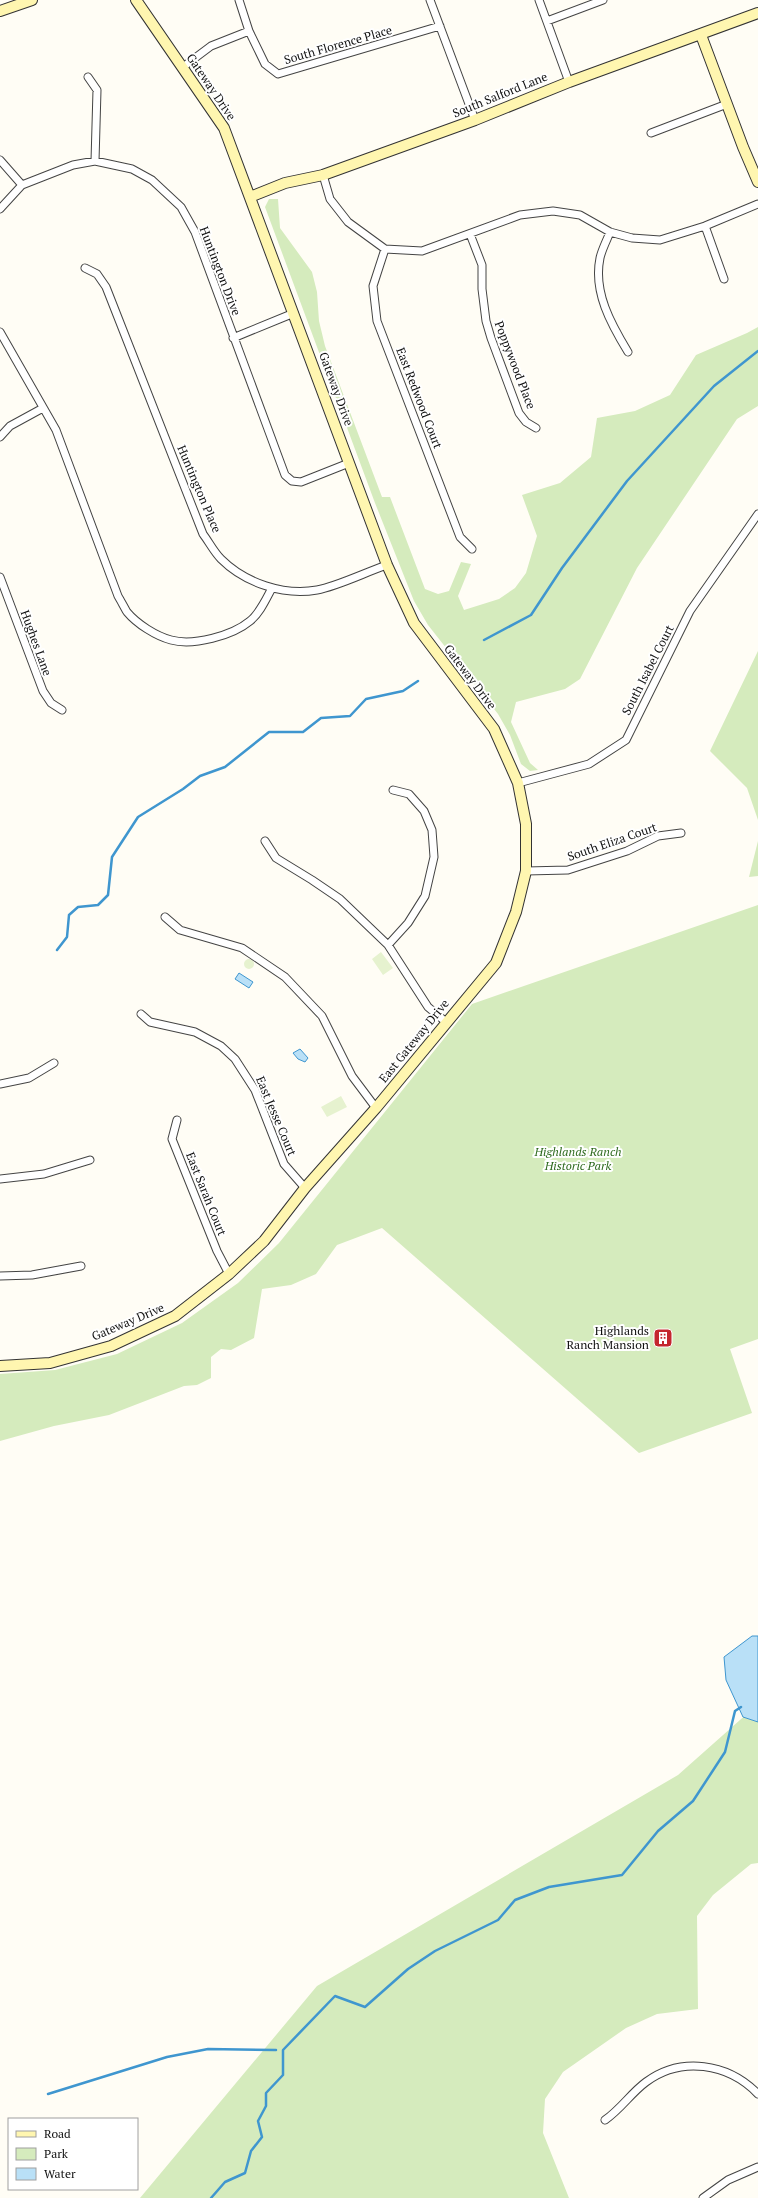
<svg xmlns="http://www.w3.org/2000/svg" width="758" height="2198" font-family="'PT Serif',serif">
<rect width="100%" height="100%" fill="#fffdf5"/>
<path fill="#d5ebbd" d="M269,199H278L280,228L312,272L317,292L319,321L325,346L382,497H390L425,589L438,594L449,591L461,562L471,564L458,596L464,610L499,599L515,588L526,573L537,536L522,495L560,483L591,457L597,418L635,411L670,395L696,355L747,333L758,327V406L737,419L637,568L580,679L565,689L516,702L511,722L530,763L538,770L530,771L521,764L510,735L498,714L428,625L414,601L375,503L265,207Z
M758,651V820L747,788L710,751Z
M758,841V876L749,877Z
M758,905V1339L730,1349L752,1413L639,1453L382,1228L337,1245L316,1274L291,1285L262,1289L254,1338L231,1350L221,1349L211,1357V1378L197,1385L184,1386L109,1415L54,1426L0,1441V1374L55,1370L117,1354L182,1323L238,1283L279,1243L472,1004Z
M758,1704V1863L751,1864L713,1895L697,1916L698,2009L657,2014L626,2028L563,2072L545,2099L543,2133L569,2198H140L317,1986L678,1775Z"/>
<path fill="#e6f2cf" d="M381,952L393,968L383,975L372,959Z
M244 964a5 5 0 1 1 10 0a5 5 0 1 1-10 0Z
M341,1096L347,1107L327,1117L321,1107Z"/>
<path fill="#b9e0f7" stroke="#3f96cf" d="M239,973L253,982L249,988L235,979Z
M300,1049L308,1058L305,1062L298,1059L293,1053Z
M752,1636H758V1722L743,1717L726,1680L724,1657Z"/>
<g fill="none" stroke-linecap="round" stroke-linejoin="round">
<path stroke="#3f96cf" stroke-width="2.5" d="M484,640L531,615L562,568L627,481L714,386L758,351
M57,950L67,937L69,915L78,907L98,905L108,895L112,857L138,817L183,789L200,776L225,767L269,732H303L321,718L350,716L366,699L403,691L418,681
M48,2094L167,2057L208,2049L276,2050
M211,2198L225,2182L245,2173L251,2151L262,2137L258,2121L266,2106V2093L283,2075V2050L335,1996L365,2007L408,1969L435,1951L498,1920L515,1900L549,1887L622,1875L658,1831L693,1801L725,1752L735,1711L741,1707"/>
<g stroke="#444" stroke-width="9">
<path id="street" d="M239,0L249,31L265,64L278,74L440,26
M430,0L475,120
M539,0L569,82
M547,21L603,0
M183,67L211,46L249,31
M88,77L97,90L95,161
M651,133L727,104
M0,160L22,185
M323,175L330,199L348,222L385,249L422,251L520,215L553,211L580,215L610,232L632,238L660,240L705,226L758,204
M0,209L22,185L73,165L95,161L132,169L152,180L181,207L195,232L285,475L292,481L301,482L349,463
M705,226L724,279
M610,232C607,240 602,249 600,258C593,292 611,324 628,352
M470,234L482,265V289L486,321L491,338L519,413L526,422L536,428
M385,249L373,286L377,321L460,537L472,549
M85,268L97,274L106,287L203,534C209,542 214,552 221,559C245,583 284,596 317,590C338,586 366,572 387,565
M0,332L56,430L118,596C121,601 124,607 127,612C137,624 156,636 171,640C193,646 232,636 250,621C260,613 266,599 272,588
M233,338L294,313
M0,437L10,426L43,408
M0,577L43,691L51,703L62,710
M518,783L589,764L626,740L690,611L758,514
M265,841L276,858L312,880L340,899L388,945L428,1007L446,1022
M526,871L568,870L627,851L658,836L681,833
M165,917L180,930L242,948L285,977L322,1016L352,1076L376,1108
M388,945L408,923L425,896L434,857L432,830L424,811L409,794L393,790
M141,1014L150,1022L195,1032L221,1046L235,1059L255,1090L284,1164L305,1188
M0,1084L29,1078L54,1063
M177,1120L172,1139L217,1251L229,1274
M0,1179L44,1174L90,1160
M0,1276L32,1275L81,1266
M605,2120C621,2109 631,2093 646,2082C681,2056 728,2063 758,2094
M703,2198L728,2180L758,2167"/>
</g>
<g stroke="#333" stroke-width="12">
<path id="secondary" d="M0,11L32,0
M701,35L743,147L758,182
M250,197L285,183L323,175L475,120L569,82L758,13
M0,1366L50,1363L111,1346L175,1316L229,1274L264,1241L305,1188L376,1108L496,963L516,912L526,871V824L518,783L494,729L414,623L387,565L224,128L136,0"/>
</g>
<use href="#street" stroke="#fff" stroke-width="7"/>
<use href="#secondary" stroke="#fff6b0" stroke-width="10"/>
</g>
<defs>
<g id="building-square" transform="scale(1)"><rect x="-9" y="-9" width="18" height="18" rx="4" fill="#c4262e" stroke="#fff"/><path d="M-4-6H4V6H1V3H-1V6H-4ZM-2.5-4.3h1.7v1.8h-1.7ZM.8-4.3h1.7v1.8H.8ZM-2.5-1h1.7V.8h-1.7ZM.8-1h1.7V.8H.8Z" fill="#fff"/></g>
</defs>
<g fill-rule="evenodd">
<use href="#building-square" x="663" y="1338"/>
</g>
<g text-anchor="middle" stroke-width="4" stroke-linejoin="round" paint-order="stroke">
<g font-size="12" fill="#111" stroke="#fff">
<text transform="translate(338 45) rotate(-16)" y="4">South Florence Place</text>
<text transform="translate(211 87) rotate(56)" y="4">Gateway Drive</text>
<text transform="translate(500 95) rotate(-22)" y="4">South Salford Lane</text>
<text transform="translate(220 271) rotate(69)" y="4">Huntington Drive</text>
<text transform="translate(515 365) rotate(69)" y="4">Poppywood Place</text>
<text transform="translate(336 389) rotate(70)" y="4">Gateway Drive</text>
<text transform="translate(419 398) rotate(69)" y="4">East Redwood Court</text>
<text transform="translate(199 489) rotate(67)" y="4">Huntington Place</text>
<text transform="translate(36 643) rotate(70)" y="4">Hughes Lane</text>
<text transform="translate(648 670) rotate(-63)" y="4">South Isabel Court</text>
<text transform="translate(470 677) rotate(53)" y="4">Gateway Drive</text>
<text transform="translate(612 842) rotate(-19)" y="4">South Eliza Court</text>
<text transform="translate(414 1041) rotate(-51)" y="4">East Gateway Drive</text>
<text transform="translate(276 1116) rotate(67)" y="4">East Jesse Court</text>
<text transform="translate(206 1194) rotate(68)" y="4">East Sarah Court</text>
<text transform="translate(128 1322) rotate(-23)" y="4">Gateway Drive</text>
</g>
<g font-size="12" font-style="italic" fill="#2f6b1f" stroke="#fff">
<text x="578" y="1156">Highlands Ranch<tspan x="578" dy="14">Historic Park</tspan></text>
</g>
<g font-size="12" fill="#111" stroke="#fff" text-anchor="end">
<text x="649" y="1335">Highlands<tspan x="649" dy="14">Ranch Mansion</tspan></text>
</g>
</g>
<rect x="8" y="2118" width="130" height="72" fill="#ffffff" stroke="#a0a0a0"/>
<rect x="16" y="2131" width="20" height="6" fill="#fff6b0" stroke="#a0a0a0"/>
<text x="44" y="2138" font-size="12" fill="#111111">Road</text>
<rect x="16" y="2148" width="20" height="12" fill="#d5ebbd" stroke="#a0a0a0"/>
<text x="44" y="2158" font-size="12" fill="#111111">Park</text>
<rect x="16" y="2168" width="20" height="12" fill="#b9e0f7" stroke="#a0a0a0"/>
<text x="44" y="2178" font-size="12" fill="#111111">Water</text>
</svg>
